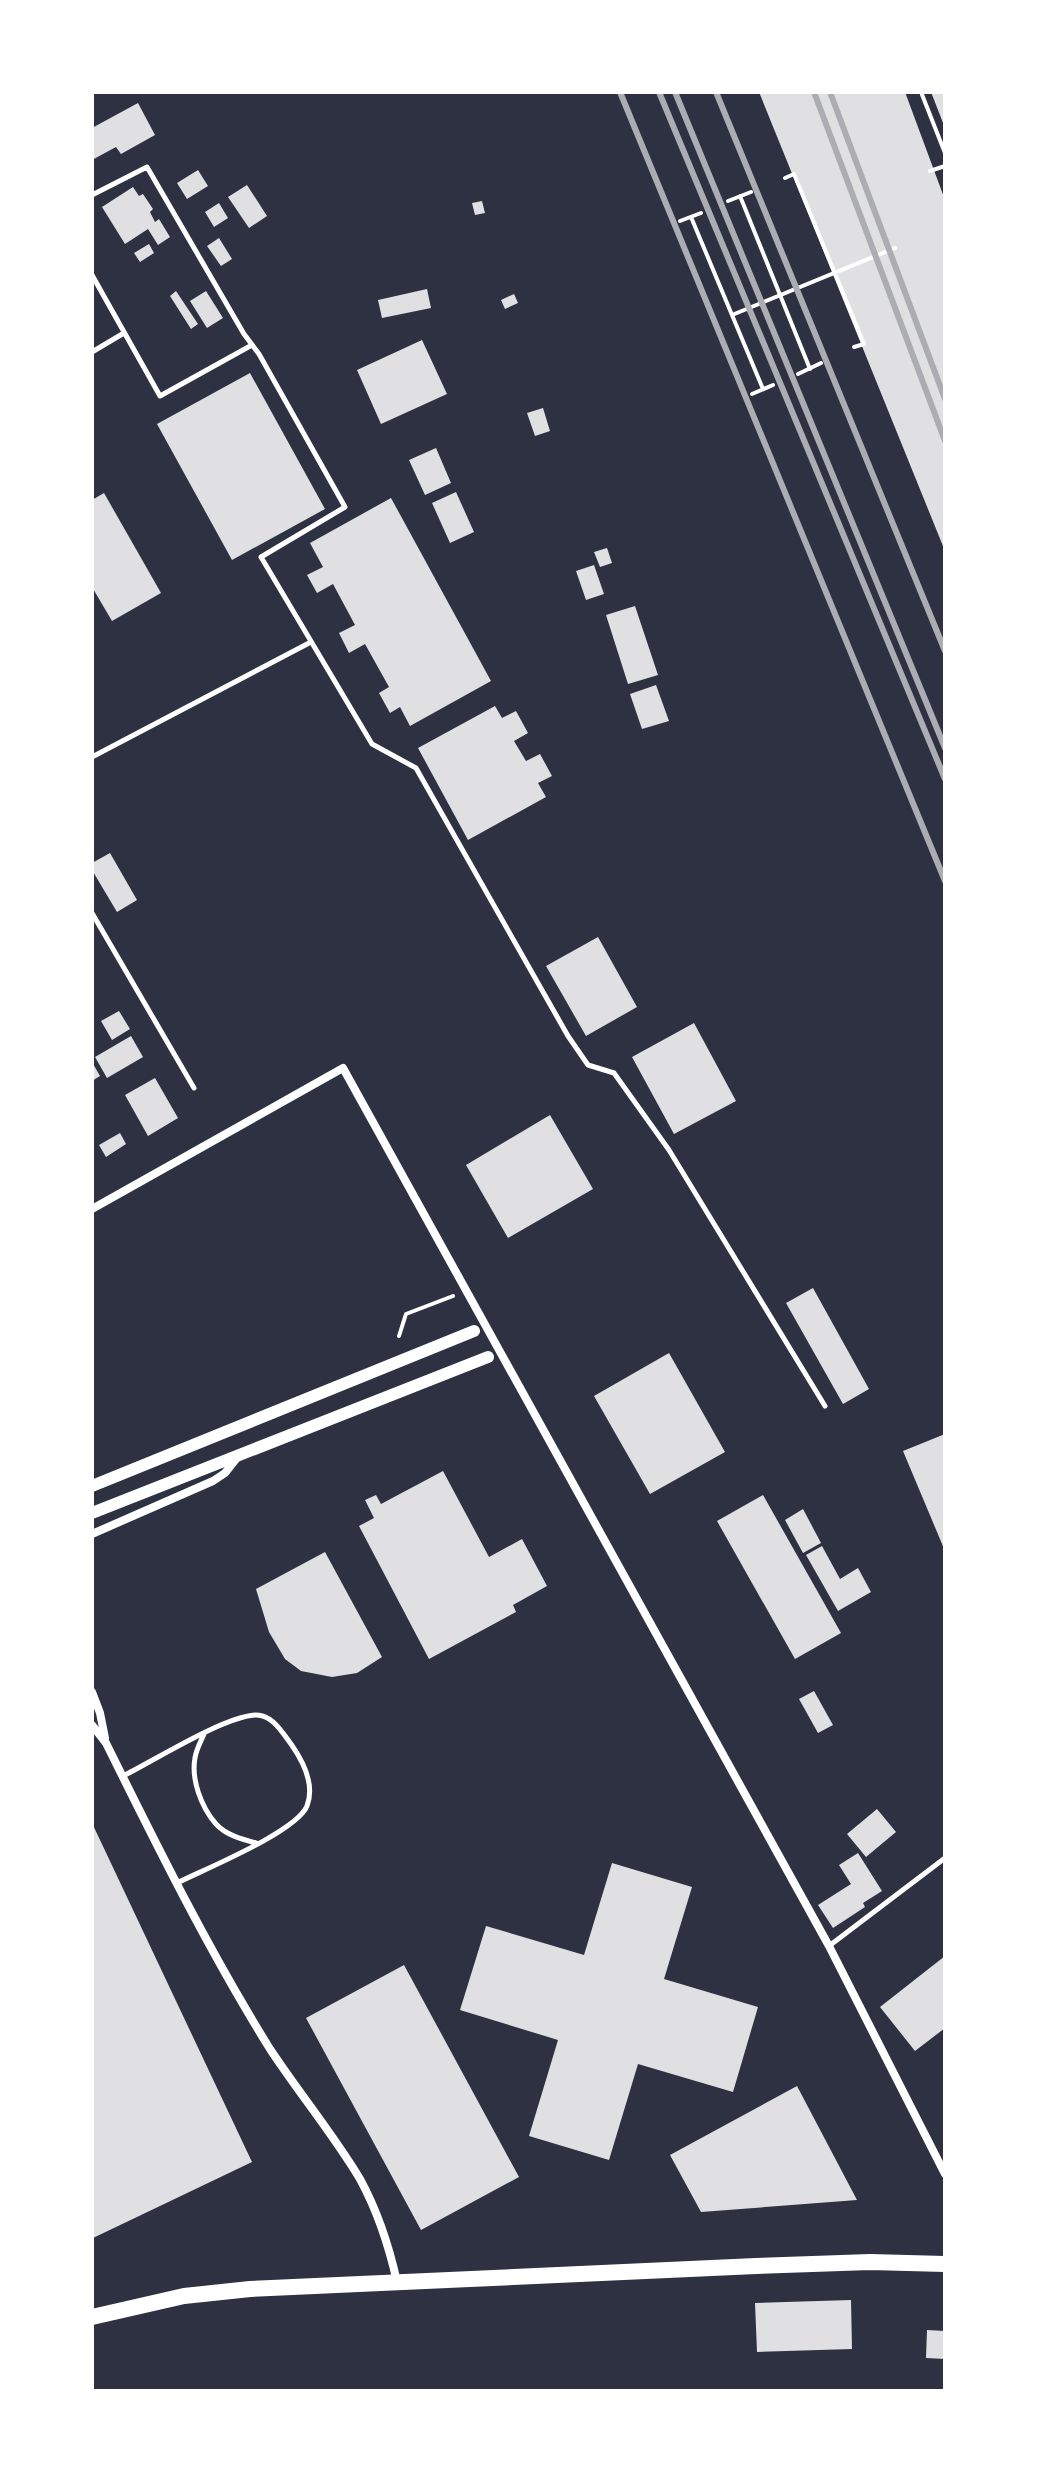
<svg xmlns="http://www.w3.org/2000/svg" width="1037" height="2483" font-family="'Source Sans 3',sans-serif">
<rect width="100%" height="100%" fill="#2d3142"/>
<path fill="#e0e0e3" d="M759,92H905L945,200V551Z
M931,92H945V128Z
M138,103L155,135L121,154L116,147L92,160V128Z
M198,170L208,186L187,199L177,183Z
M247,185L267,216L249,228L228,197Z
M133,187L139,196L143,194L153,209L150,212L155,222L159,219L170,237L158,245L148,229L125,244L102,207Z
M482,201L485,213L475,215L472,203Z
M219,203L228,218L214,227L205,212Z
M219,238L232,259L221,266L207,246Z
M149,244L154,253L140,262L134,253Z
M427,289L431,308L382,318L378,300Z
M176,291L198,324L191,329L170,296Z
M206,291L223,318L207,328L190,301Z
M514,294L518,303L505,309L501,300Z
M422,340L447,394L381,424L357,370Z
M250,373L325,509L232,560L157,424Z
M543,408L550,431L535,436L527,413Z
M436,448L451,483L425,495L409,460Z
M456,492L474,532L450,543L432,503Z
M104,493L161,593L112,621L92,587V500Z
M391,498L491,681L410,726L400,707L390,713L379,693L389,687L365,644L349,653L339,633L355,625L333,584L317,593L307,575L323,567L310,543Z
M607,548L612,563L600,567L594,552Z
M594,565L604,594L586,600L576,571Z
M635,606L658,675L628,684L606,615Z
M656,685L669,721L642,729L630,694Z
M495,706L502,718L516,711L528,733L514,741L526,761L540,754L552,776L538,783L546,797L468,840L418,748Z
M110,853L137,900L117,912L92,870V863Z
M598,937L637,1007L586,1036L546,966Z
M119,1011L130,1029L112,1040L101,1021Z
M694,1023L736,1101L674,1134L632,1057Z
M131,1036L143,1057L107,1078L95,1057Z
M92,1062L100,1076L92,1081Z
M155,1078L178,1118L148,1136L125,1095Z
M550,1115L593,1189L508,1238L466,1165Z
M120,1133L126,1144L106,1157L99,1145Z
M813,1288L869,1389L843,1404L786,1303Z
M669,1353L725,1452L650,1494L594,1396Z
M945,1434V1551L903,1451Z
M443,1471L489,1557L522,1539L547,1586L513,1605L516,1612L429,1659L359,1526L374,1518L365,1500L376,1495L381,1504Z
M763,1495L841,1633L795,1659L717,1521Z
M803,1509L821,1543L803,1553L785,1520Z
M822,1546L840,1579L858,1568L871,1592L838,1611L806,1555Z
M325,1552L382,1657L357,1673L332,1677L301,1671L285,1659L269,1632L256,1589Z
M814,1691L833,1725L818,1733L799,1699Z
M877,1809L896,1832L866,1857L847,1834Z
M92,1823L252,2162L93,2238L92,2235Z
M858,1853L882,1891L863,1903L865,1907L833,1928L818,1905L851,1884L839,1865Z
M612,1863L692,1887L664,1979L758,2007L733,2092L638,2064L609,2160L529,2136L558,2040L460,2010L486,1926L584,1955Z
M945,1956V2028L915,2051L880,2007Z
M404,1965L519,2177L421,2230L306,2018Z
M797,2086L857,2200L701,2212L670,2155Z
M851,2300L852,2349L757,2352L755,2303Z
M927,2330L945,2331V2359L926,2358Z"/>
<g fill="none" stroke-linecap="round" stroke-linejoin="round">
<path stroke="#fff" stroke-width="4" d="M921,92L945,153
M930,171L945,166
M785,178L794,174L864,344L854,347
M740,196L810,369
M728,201L751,192
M691,217L763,389
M680,221L701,213
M732,315L895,248
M798,374L821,363
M752,394L773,385
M399,1336L406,1314L453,1296"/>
<path stroke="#fff" stroke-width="5" d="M92,195L147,167L244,334L259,354L345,507L261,557L372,744L416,768L568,1036L588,1065L614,1073L669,1150L825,1406
M92,275L160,396L252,345
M92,352L124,333
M92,757L311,642
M92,913L194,1088
M204,1734C201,1741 196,1750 195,1758C191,1779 201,1807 216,1824C226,1835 241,1839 256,1843
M123,1776C155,1760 223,1717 255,1715C272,1714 282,1732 291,1744C303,1761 315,1785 307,1806C296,1832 205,1869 177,1883
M829,1946L945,1858"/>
<path stroke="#fff" stroke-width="8" d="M92,1209L343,1068L829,1946L945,2174
M92,1534L213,1481L225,1473L240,1454
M92,1692L100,1713L105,1738
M92,1725L106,1743C157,1846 209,1951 270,2049C299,2093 333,2134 360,2179C378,2212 389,2246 397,2282"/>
<path stroke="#fff" stroke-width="12" d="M92,1486L474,1331
M92,1513L488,1357"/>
<path stroke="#fff" stroke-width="16" d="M92,2317L184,2296L250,2289L756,2266L870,2262L945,2264"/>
<path stroke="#abadb3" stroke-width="6" d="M620,92L945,881
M659,92L945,779
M675,92L945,748
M716,92L945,651
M814,92L945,441
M830,92L945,399"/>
</g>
<rect width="1037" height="2483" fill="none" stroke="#ffffff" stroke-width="188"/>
</svg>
